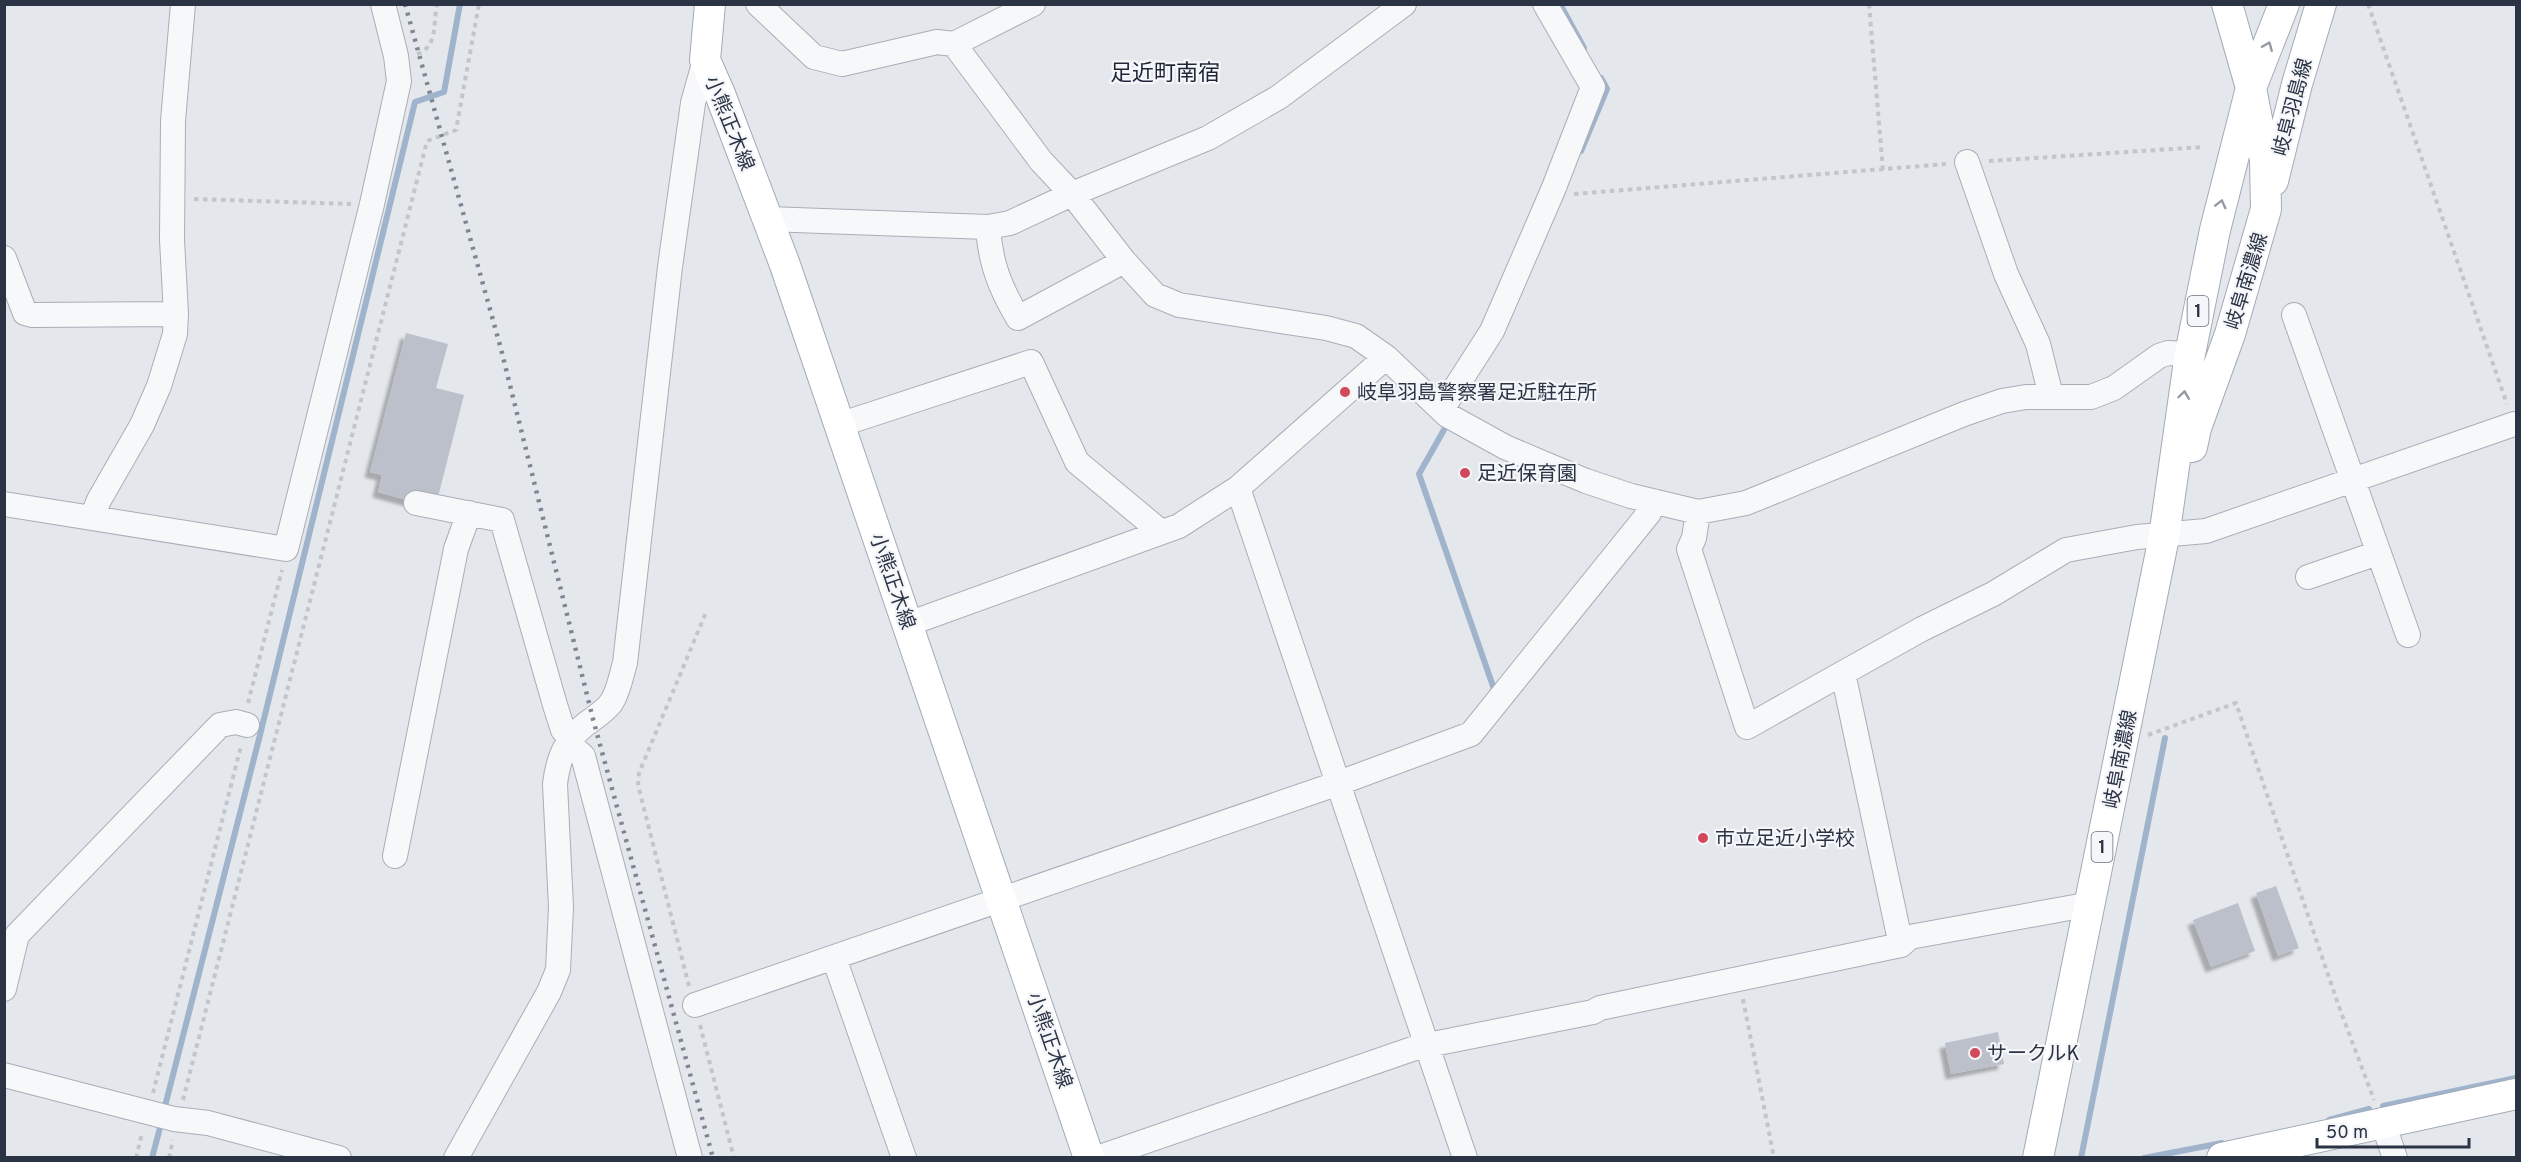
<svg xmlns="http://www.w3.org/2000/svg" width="2521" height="1162" font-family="Overpass,'Noto Sans JP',sans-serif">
<defs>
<filter id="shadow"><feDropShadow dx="-5.5" dy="5.5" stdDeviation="1.5" flood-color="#0004"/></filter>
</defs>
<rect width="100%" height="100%" fill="#e4e7ec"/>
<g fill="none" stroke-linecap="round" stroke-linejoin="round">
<path stroke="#9fb4cc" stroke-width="6" d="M1560,4L1584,48
M1581,151L1607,89L1601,78
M1445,428L1419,474L1494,689L1492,692
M2383,1106L2516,1078
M164,1110L260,735L415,102L444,92L460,4
M2329,1120L2369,1109
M152,1158L162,1120
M2081,1158L2165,738
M2144,1158L2222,1143"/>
</g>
<path fill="#bbc0ca" filter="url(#shadow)" d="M406,333L448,344L436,388L464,395L438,497L413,491L411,501L378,492L382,475L370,472Z
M2276,886L2299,948L2278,956L2256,893Z
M2238,903L2255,951L2211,967L2193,920Z
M1998,1032L2004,1064L1951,1074L1945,1043Z"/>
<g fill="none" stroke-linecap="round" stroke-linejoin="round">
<g stroke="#a9aeb7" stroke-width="26">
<path id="minor" d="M758,4L814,57L842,64L937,42L954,44L1033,4
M954,44L1041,161L1072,194L1124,261L1155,295L1179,305L1326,328L1356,336L1386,357L1447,415L1505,447L1545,464L1586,481L1631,496L1698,512L1746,503L1964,414L2002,401L2026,397H2091L2114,388L2159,356L2168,353L2190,354
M1967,162L2006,274L2038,344L2051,396
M768,219L988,227L1010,223L1072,194L1208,138L1279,97L1404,4
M988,227C990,262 1000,288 1018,318L1124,261
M4,258L25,313L32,315L176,314
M2294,315L2408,635
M1442,409L1492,331L1553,190L1593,87L1545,4
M839,425L1031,362L1077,462L1161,532
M1238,488L1465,1158
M416,503L502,520L555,705L563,730L571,739
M4,504L286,549L372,204L399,81L396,56L383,4
M1698,512L1694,538L1689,549L1747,727L1843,673L1901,945
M92,517L99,500L142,425L159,386L175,334L176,314L172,240L173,121L183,4
M2308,577L2378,553
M908,624L1179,526L1238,488L1386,357
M1843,673L1922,629L1993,594L2066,550L2137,537L2206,531L2514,424
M568,743L583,756L690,1158
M395,856L456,549L469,513
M834,958L904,1158
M4,989L17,935L220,725L236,722L247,725
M695,1005L1339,783L1471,734L1649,513L1653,501
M4,1075L174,1119L208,1123L339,1158
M2383,1123L2395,1158
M456,1158L549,992L558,970L561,907L555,784C558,759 565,740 586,724C594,718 605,711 611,703C619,691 621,676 625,663L670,267L693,103L705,60
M1097,1158L1418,1047L1593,1012L1600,1008L1901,945L1910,937L2091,904"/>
</g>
<g stroke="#a3abb8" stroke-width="32">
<path id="major" d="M710,4L705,60L720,94L785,265L1089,1158
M2273,181L2297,84L2321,4
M2192,447L2196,428L2230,334L2266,209L2265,160L2251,88L2227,4
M2038,1158L2164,537L2190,354L2215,230L2251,88L2284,4
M2222,1158L2516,1094"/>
</g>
<path stroke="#c2c5cb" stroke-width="4" stroke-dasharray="4.5 4.5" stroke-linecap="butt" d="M1869,4L1883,171
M2368,4L2507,404
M417,54C438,47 433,24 437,4
M1989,161L2203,147
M1574,194L1946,164
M194,199L351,204
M248,703L282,570
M2148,735L2236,703L2338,1004L2374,1100
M689,986L638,785L639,773L707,610
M1743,999L1774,1158
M700,1025L734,1158
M153,1093L241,746
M183,1100L427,141L456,130L479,4
M136,1158L142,1133
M169,1158L173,1140"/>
<use href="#minor" stroke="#f7f8fa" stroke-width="24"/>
<use href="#major" stroke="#fff" stroke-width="30"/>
<path stroke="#7d8696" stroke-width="4.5" stroke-dasharray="3 6" stroke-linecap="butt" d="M405,4L501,349L593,719L713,1158"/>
</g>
<defs><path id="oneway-chevron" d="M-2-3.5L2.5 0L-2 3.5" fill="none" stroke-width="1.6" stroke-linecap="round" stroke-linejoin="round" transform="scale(1.5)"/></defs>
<g stroke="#959aa2">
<use href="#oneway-chevron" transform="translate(2268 46) rotate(-68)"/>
<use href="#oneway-chevron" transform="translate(2221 204) rotate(-76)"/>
<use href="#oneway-chevron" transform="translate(2184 395) rotate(-82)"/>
</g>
<g fill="#d1495b" stroke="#f4f6f9" stroke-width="2">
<circle cx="1345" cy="392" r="6"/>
<circle cx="1465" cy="473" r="6"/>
<circle cx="1703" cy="838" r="6"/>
<circle cx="1975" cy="1053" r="6"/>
</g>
<g text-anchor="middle" stroke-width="4.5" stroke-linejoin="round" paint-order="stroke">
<g fill="#f4f6f9" stroke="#676e7b" stroke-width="1.5">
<rect x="2187.5" y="296" width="21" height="30" rx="4.5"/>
<rect x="2091.5" y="832" width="21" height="30" rx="4.5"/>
</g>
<g font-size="18" font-weight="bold" fill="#2b3445">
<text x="2198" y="317">1</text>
<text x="2102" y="853">1</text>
</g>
<g font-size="20" fill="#2b3445" stroke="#f4f6f9">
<text transform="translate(2292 107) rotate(-75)" y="7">岐阜羽島線</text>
<text transform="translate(730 123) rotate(68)" y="7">小熊正木線</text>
<text transform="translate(2246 281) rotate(-73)" y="7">岐阜南濃線</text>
<text transform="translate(893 581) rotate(71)" y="7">小熊正木線</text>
<text transform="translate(2120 759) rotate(-79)" y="7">岐阜南濃線</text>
<text transform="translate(1050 1040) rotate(71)" y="7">小熊正木線</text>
</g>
<g font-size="20" fill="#2b3445" stroke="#f4f6f9" text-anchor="start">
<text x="1357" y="399">岐阜羽島警察署足近駐在所</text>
<text x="1477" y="480">足近保育園</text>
<text x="1715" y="845">市立足近小学校</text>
<text x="1987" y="1060">サークルK</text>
</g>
<g font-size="22" fill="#1d2536" stroke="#f4f6f9">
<text x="1165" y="80">足近町南宿</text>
</g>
</g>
<rect width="2521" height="1162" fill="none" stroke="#2b3445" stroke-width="12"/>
<path d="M2317 1138v9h152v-9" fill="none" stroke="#2b3445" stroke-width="3"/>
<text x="2326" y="1138" font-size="18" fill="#2b3445" stroke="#f4f6f9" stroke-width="4.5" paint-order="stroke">50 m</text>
</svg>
